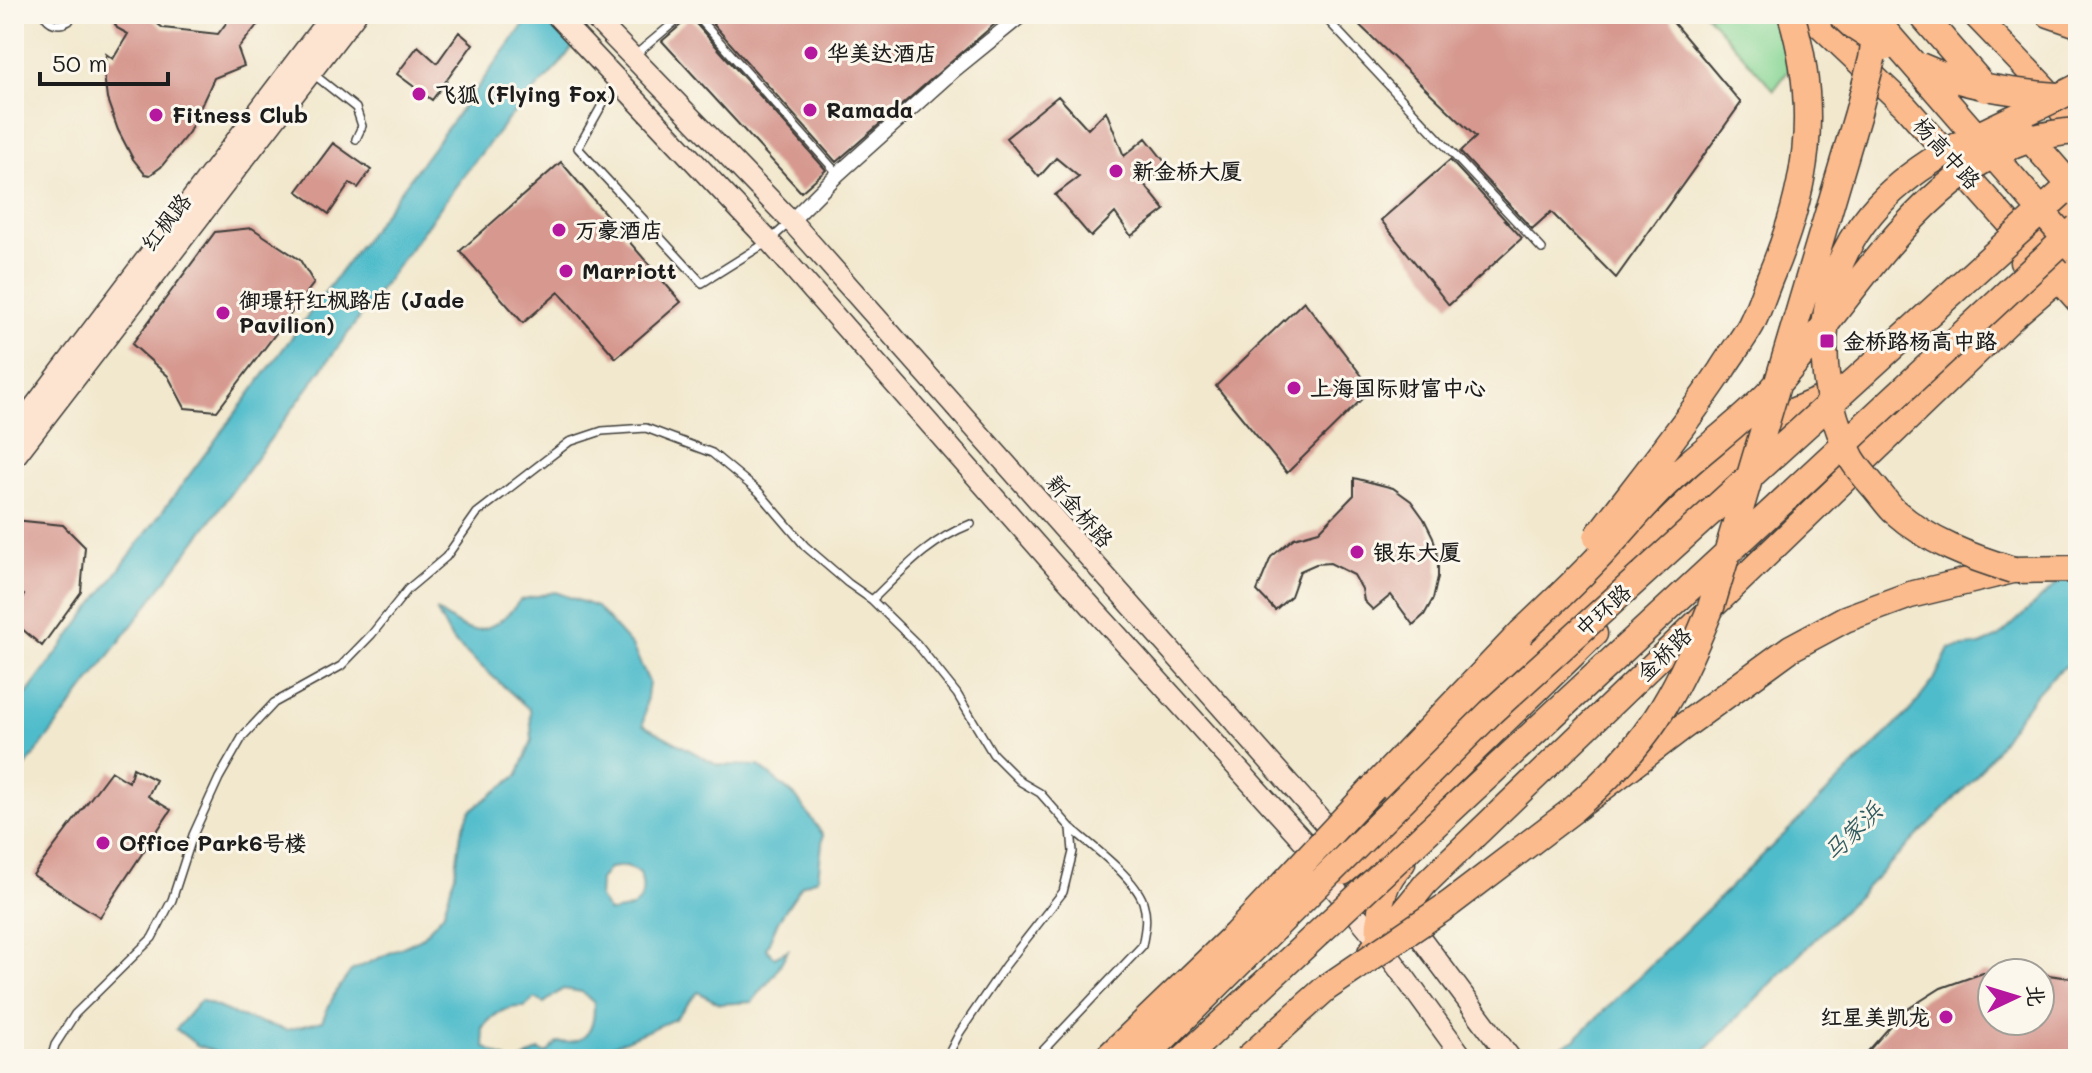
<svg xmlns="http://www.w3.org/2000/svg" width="2092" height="1073" font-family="Mali,'LXGW WenKai TC',sans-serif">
<rect width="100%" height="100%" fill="#fbf7ec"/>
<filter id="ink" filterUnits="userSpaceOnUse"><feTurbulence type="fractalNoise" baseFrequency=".0125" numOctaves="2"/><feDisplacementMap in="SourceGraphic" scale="16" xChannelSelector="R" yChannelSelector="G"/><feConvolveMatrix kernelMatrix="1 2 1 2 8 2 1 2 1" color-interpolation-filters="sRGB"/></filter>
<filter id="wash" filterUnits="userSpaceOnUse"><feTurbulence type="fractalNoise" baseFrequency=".006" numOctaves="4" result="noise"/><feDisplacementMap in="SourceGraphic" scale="32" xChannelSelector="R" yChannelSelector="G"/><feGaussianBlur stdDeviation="1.8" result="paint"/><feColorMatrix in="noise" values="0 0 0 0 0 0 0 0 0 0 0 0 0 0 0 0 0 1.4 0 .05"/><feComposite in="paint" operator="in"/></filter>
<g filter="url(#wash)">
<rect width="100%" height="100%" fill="#f2e8ce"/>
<path fill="#88d695" stroke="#527958" stroke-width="2" d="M1706,14H1784L1809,43L1774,90Z"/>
<path fill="#50bccb" stroke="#366c74" stroke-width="2" fill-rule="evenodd" d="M532,14H597L560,64L510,117L464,175L206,527L14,782V711Z
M2078,564V659C2033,680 2003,747 1970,783L1696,1059H1549L1557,1049L1575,1039L1908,713L1934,680L1949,649L1980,645L1999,637Z
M555,592L597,607L632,646L649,682L643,725L717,765L759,766L796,797L823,835L818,878L802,885L778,921L766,949L774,957L788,950L775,974L752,1002L720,1004L698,992L675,1019L582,1059H524L539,1050L546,1054L558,1042C587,1045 595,1029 594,1003L582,992L563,989L544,1003L535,998L525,1007C505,1006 495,1013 482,1028L485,1047L506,1059H236L197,1045L176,1029L201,1000L241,1017L287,1030L322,1021L335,993L351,971L420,939L443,914L455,874L461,833L470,811L518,775L532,740L530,710L452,640L436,610C445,616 460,628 471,630C491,632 509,615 520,600ZM626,866L640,873C648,903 638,909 609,912L599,898L600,880L609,868Z"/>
<g id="blocks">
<path fill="#d6988f" d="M115,14H145L163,28L218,34L233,14H266L238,49L244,66L214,78L189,132L161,167L150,175L145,174L133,159L118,130L107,99L104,74L106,54L113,59L128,34L117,28L114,22Z
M704,14H988L996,23L836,162Z
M1348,14H1666L1741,103L1616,278L1551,212L1532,229L1460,152L1476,137Z
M690,17L826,170L801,192L662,41Z
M459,32L473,44L432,100L397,74L418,46L437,63Z
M1058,96L1088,129L1106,111L1124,156L1146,138L1168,166L1144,184L1165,210L1131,236L1115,213L1091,237L1055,195L1079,177L1056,158L1039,177L1006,138Z
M333,143L371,170L358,188L350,183L329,214L297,191Z
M1450,160L1522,238L1449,305L1381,220Z
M561,162L681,302L616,358L559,292L523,323L460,251Z
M252,228L300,260L314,283L217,411L185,408L168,376L132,344L215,232Z
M1304,301L1372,389L1287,473L1216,386Z
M1354,478L1393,488L1411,501L1424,519L1433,537L1438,557V577L1433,599L1424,615L1413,625L1391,595L1373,610L1364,601L1362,589L1354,575L1330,563L1316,564L1300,571L1291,596L1275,610L1257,591L1271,557L1294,538L1319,531L1354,495Z
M14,520L63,525L85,547L81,592L42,646L14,622V610L24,595L14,589Z
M133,768L156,780L148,796L171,810L100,917L33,875L111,771L129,782Z
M1983,973H1992V1021H2040V974L2078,979V1059H1861L1903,1012L1941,988Z"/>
</g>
</g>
<g filter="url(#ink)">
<use href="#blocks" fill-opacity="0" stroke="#3c3b37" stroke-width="2"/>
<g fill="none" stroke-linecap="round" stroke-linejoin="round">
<g stroke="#3c3b37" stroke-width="10">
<path id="lane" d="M44,14C49,24 59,27 69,21L73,14
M159,14H179
M695,14L838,174
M1322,14L1542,249
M634,56L684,14
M312,73L356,108L362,126L356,139
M616,80L578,148L702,283L769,241L789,223
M14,600L16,597
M872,600C904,569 928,541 971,524
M51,1059L55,1045L75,1014L152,938L172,900L193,835L219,778L243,736L274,703L341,666L372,634L408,589L446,557L477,513L569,442L602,431L646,428L712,453L759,492L805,546L848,583L872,600L917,644L957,694L993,754L1021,782L1040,793L1071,828L1073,852L1063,892L1005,966L960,1032L946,1059
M1035,1059L1142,946C1145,931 1148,917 1143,902C1135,878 1091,845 1071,828"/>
</g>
<g stroke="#3c3b37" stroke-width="17">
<path id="street" d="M791,221L838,174L954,70L1023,14"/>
</g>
<g stroke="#3c3b37" stroke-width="23">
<path id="secondary" d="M555,14L769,241L1053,564L1307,845L1330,883L1379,942L1464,1059
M591,14L791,221L1340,841
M14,433L332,14
M14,458L356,14
M1405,917L1511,1059"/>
</g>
<g stroke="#3c3b37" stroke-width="27">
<path id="primary" d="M1808,14L1905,106L2078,301
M1974,14L2046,89L2078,134
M2022,262L2067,215L2078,200
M1355,824L1760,431L1787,413L1829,395
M1343,873L1376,846L1595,634
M1379,942C1377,913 1381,884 1403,863
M1370,952L1426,883L2015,316L2078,262"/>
</g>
<g stroke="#3c3b37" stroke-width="29">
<path id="highway" d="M2049,14L2078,24
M1374,787L1521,633
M1448,905L1681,728L1791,648L1845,619L1910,595L2013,570L2078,569"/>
</g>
<use href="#lane" stroke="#fff" stroke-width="7"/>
<use href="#street" stroke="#fff" stroke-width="14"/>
<use href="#secondary" stroke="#fde4d1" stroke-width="20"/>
<use href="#primary" stroke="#fbbb8c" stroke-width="24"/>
<use href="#highway" stroke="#fbbb8c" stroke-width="26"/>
<g stroke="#3c3b37" stroke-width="29" stroke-linecap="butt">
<path id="highway-bridge" d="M1840,14L1853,26L1886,47
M1870,14L2078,253
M1921,14L1986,89
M1920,66C1964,86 2009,92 2057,96
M2023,131L2078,194
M1597,537C1639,482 1683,428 1721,371C1730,356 1742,341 1751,325C1758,311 1763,295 1769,280C1808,189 1820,110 1791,14
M2013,570C1970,557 1929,542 1894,511C1887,504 1881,495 1875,488C1867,479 1858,469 1852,459C1812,381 1813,282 1871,213C1925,149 2007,125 2078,87
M1521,633C1546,609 1571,586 1595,561C1620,535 1643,506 1669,481C1701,451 1738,425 1769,393C1856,300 1933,138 2078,131
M1572,810C1647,746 1675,698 1711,607L1858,113L1872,59L1878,14
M1106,1059L1236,934L1374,787
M1143,1059L1491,712L2078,178
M1183,1059L2078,227
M1247,1059L1326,988L1448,905"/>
</g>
<use href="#highway-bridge" stroke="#fbbb8c" stroke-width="26"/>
</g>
</g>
<g fill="#b5179e" stroke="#fbf7ec" stroke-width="3">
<circle cx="811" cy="53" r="8"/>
<circle cx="419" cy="94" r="8"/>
<circle cx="810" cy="110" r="8"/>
<circle cx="156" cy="115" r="8"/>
<circle cx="1116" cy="171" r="8"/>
<circle cx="559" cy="230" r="8"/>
<circle cx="566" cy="271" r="8"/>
<circle cx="223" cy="313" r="8"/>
<rect x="1819" y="333" width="16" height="16" rx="4"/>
<circle cx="1294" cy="388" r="8"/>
<circle cx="1357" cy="552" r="8"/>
<circle cx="103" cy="843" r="8"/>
<circle cx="1946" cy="1017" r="8"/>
</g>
<g text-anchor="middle" stroke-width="6" stroke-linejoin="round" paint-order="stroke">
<g font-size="22" font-weight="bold" fill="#1c1c1c" stroke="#fbf7ec" text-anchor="start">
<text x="827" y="61">华美达酒店</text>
<text x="435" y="102">飞狐 (Flying Fox)</text>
<text x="826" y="118">Ramada</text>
<text x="172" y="123">Fitness Club</text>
<text x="1132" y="179">新金桥大厦</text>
<text x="575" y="238">万豪酒店</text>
<text x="582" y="279">Marriott</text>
<text x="239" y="308">御璟轩红枫路店 (Jade<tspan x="239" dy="25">Pavilion)</tspan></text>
<text x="1843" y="349">金桥路杨高中路</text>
<text x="1310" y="396">上海国际财富中心</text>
<text x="1373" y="560">银东大厦</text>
<text x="119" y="851">Office Park6号楼</text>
<text x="1930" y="1025" text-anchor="end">红星美凯龙</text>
</g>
<g font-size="22" fill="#1c1c1c" stroke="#fbf7ec">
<text transform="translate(1947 153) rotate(48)" y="8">杨高中路</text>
<text transform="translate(166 222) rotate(-52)" y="8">红枫路</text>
<text transform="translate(1080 511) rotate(49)" y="8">新金桥路</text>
<text transform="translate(1603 610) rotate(-42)" y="8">中环路</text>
<text transform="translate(1664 654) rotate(-44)" y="8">金桥路</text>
</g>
<g font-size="24" font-style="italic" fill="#315c62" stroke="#fbf7ec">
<text transform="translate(1853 832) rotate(-45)" y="8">马家浜</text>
</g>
</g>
<rect width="2092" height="1073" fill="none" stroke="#fbf7ec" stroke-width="48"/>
<g transform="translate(2016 997) rotate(86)"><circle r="38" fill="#fbf7ec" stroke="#a29f99" stroke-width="2"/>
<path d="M0-6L14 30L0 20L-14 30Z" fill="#b5179e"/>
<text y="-12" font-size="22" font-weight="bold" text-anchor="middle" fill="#1c1c1c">北</text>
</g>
<path d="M40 72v12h128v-12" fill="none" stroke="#1c1c1c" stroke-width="4"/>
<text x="52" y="72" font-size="24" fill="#1c1c1c" stroke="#fbf7ec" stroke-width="6" paint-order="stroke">50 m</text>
</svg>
